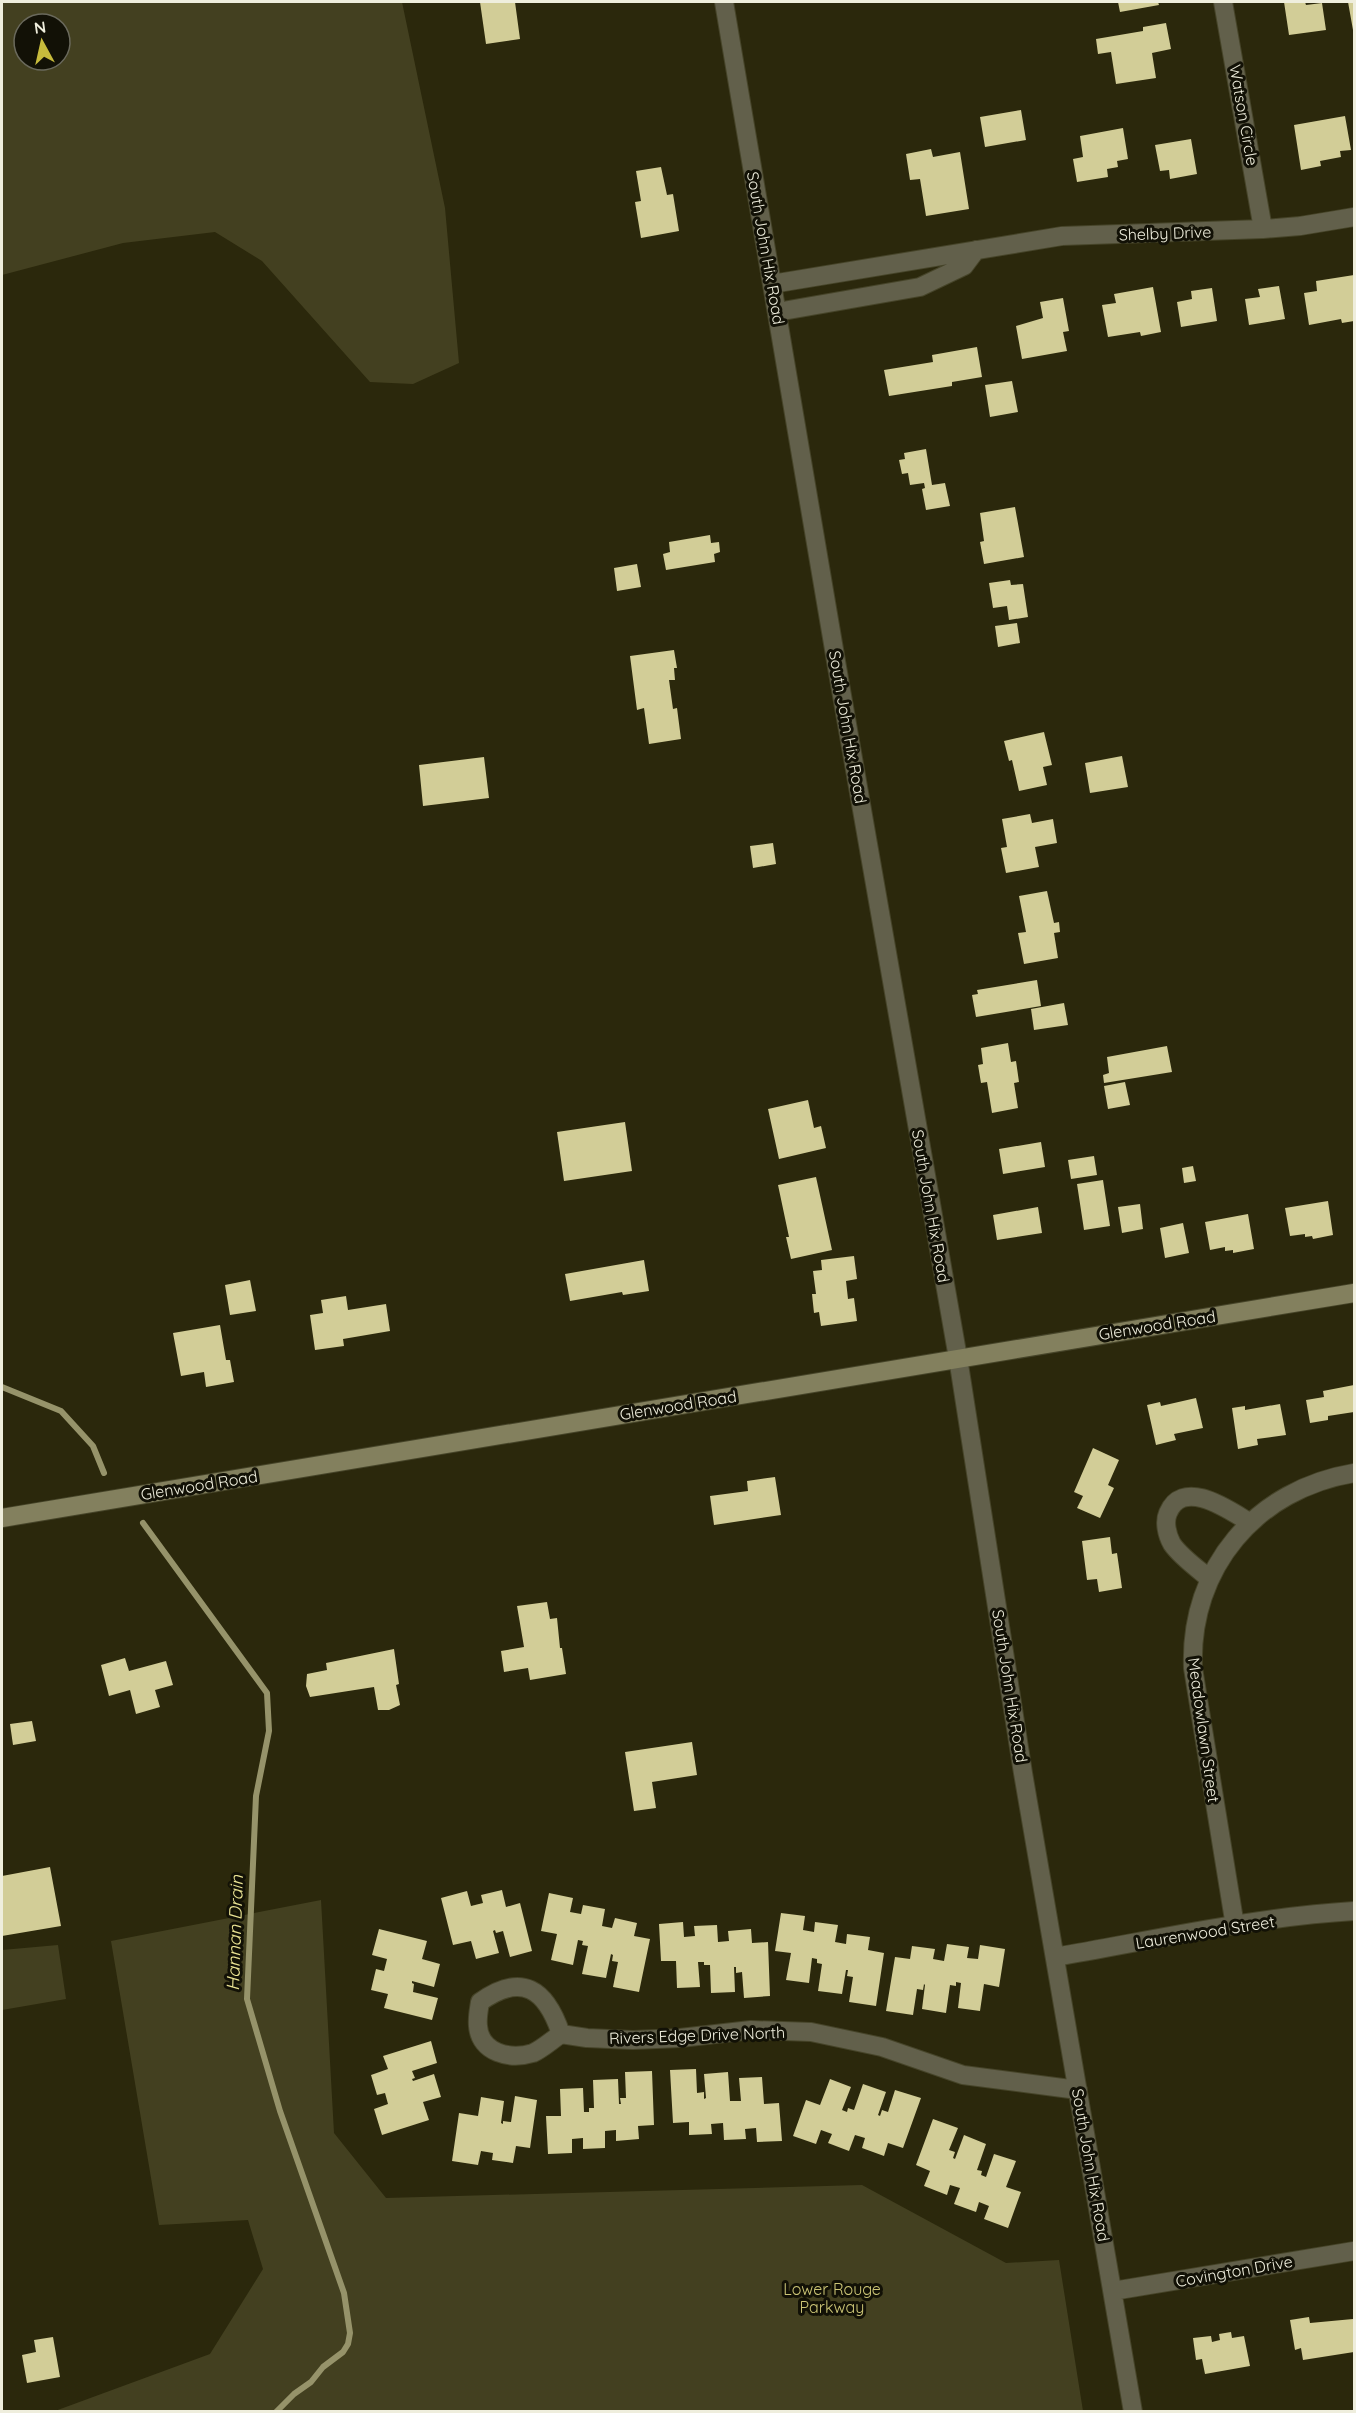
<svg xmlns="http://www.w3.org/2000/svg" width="1356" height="2413" font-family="Quicksand,sans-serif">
<rect width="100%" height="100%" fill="#2b280c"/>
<path fill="#434020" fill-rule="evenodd" d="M2,2H402L445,208L459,363L413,384L370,382L262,261L215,232L123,243L2,275ZM24,24H60V60H24Z
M321,1900L334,2133L386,2198L862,2185L1006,2263L1059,2260L1083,2411H55L210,2354L263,2269L248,2220L159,2225L111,1941Z
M58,1945L66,1999L2,2010V1950Z"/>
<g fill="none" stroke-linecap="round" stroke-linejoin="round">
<path stroke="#96936a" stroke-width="6" d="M2,1387L61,1411L93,1446L104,1473
M143,1523L267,1693L269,1731L256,1796L247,1999L280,2111L344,2293L350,2333L348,2344L343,2352L323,2367L311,2382L294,2394L276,2412"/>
</g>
<path fill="#d2cd97" d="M480,2H515L520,39L486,44Z
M1118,2H1158L1159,5L1120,12Z
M1284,2H1305L1306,5L1322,3L1326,30L1289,35Z
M1348,2H1354V29L1353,30Z
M1166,23L1171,49L1152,53L1156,78L1116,84L1111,52L1098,54L1096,39L1143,31V27Z
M1021,110L1026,140L985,147L980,117Z
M1345,116L1351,150L1340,151L1341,157L1320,161L1321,166L1301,170L1294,125Z
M1123,128L1128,159L1117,161L1118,167L1107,169L1108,177L1077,182L1073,159L1083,157L1080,136Z
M1191,139L1197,174L1170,179L1169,170L1160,171L1155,145Z
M931,149L933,157L960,152L969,209L926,216L920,179L910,180L906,154Z
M661,167L667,195L673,194L679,231L641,238L635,202L641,201L636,171Z
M1354,275V321L1342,323L1341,319L1309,325L1304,293L1317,291L1316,281Z
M1279,286L1285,319L1249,325L1245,299L1260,297L1258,289Z
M1153,287L1161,332L1141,336L1140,332L1108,337L1102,305L1116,303L1114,294Z
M1212,288L1217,321L1181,327L1177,302L1192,299L1191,291Z
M1063,298L1069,331L1063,332L1067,351L1022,359L1016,326L1043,318L1040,302Z
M977,347L982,377L952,382V386L889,396L884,370L933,362L932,355Z
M1012,381L1018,412L990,417L985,385Z
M926,449L932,485L945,483L950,506L926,510L922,489L925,488L924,483L910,485L908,473L902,474L899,460L905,459L904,453Z
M1015,507L1024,557L984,564L980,542L984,541L980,513Z
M710,535L711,543L719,542L720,552L714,554L715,562L666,570L663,554L670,552L669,542Z
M637,564L641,587L617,591L614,568Z
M1010,580L1011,585L1023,584L1028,617L1009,620L1007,606L993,608L989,583Z
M1017,623L1020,643L998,647L995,626Z
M674,650L677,668H674L675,680H669L673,709L677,708L681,739L649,744L644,708L637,710L630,656Z
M1044,732L1052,765L1043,767L1047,785L1019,791L1012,760L1009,761L1004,741Z
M1122,756L1128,787L1090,793L1085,763Z
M484,757L489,798L423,806L419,765Z
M1030,814L1032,823L1053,819L1057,843L1035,847L1039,867L1006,873L1001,848L1007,847L1002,819Z
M773,843L776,864L753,868L750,846Z
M1047,891L1054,923L1059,922L1060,932L1054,933L1058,958L1024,964L1018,933L1026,932L1019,896Z
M1037,980L1041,1006L976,1017L972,995L978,994L977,990Z
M1064,1003L1068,1025L1034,1030L1031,1009Z
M1008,1043L1011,1062L1016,1061L1019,1082L1014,1083L1018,1108L992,1113L987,1082L981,1083L978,1065L983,1064L981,1048Z
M1167,1046L1172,1072L1104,1083L1103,1075L1109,1073L1107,1057Z
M1125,1082L1130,1105L1108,1109L1104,1086Z
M808,1100L814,1128L821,1126L826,1148L779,1159L768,1109Z
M625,1122L632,1171L564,1181L557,1132Z
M1041,1142L1045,1167L1003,1174L999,1149Z
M1094,1156L1097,1175L1071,1179L1068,1160Z
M1193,1166L1196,1181L1184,1183L1182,1168Z
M816,1177L832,1250L791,1259L786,1237H789L778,1185Z
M1103,1180L1110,1226L1084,1230L1077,1184Z
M1328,1201L1333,1235L1313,1239L1312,1236L1305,1237V1234L1290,1236L1285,1208Z
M1140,1204L1143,1229L1122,1233L1118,1207Z
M1038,1207L1042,1233L997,1240L993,1215Z
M1248,1214L1254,1249L1233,1253V1250L1225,1251V1247L1210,1250L1205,1222Z
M1183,1223L1189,1253L1165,1258L1160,1228Z
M854,1256L857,1279L846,1281L848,1299L854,1298L857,1321L821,1326L819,1312L814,1313L812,1294H816L813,1271L822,1270L821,1260Z
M644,1260L649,1291L623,1295L622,1292L570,1301L565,1274Z
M250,1280L256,1311L230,1315L225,1285Z
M346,1296L348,1310L386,1304L390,1331L343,1339L344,1346L315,1350L310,1315L323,1313L321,1300Z
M220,1325L226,1360H230L234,1382L206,1387L204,1372L181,1376L173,1333Z
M1354,1385V1412L1328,1416V1420L1310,1423L1306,1400L1324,1397L1323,1391Z
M1196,1398L1203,1428L1174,1434L1176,1440L1156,1445L1147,1405L1160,1402L1161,1406Z
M1280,1404L1286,1435L1257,1439L1258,1445L1238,1449L1232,1408L1245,1406V1410Z
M1093,1448L1119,1460L1108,1485L1114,1488L1100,1518L1077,1508L1083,1496L1074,1492Z
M775,1477L781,1515L714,1525L710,1496L748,1491L747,1481Z
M1110,1537L1112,1554L1117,1553L1122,1588L1099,1592L1097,1579L1087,1580L1082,1541Z
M547,1602L550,1619L557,1618L560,1648H562L566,1674L530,1680L528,1668L504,1672L501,1651L524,1647L517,1606Z
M394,1649L399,1684L396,1685L400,1705L389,1710H378L374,1687L310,1697L306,1686L307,1674L327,1670L326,1663Z
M125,1658L129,1671L166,1661L173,1685L155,1690L160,1707L136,1714L130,1690L109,1696L101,1665Z
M32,1721L36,1741L13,1745L10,1724Z
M692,1742L697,1775L652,1782L656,1808L634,1811L625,1752Z
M50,1867L61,1926L2,1936V1876Z
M502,1890L506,1907L520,1903L532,1951L510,1957L503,1931L496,1933L495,1930L493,1931L499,1953L476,1959L471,1941L453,1945L441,1898L467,1891L471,1906L483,1903L481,1895Z
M549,1893L573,1898L570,1912L581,1914L583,1905L605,1909L602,1926L612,1928L615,1918L637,1923L634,1936L650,1939L639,1992L613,1987L618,1962L612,1961L613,1955L611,1954L606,1978L582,1974L588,1946L582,1945L583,1941L578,1940L573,1965L551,1960L557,1934L541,1931Z
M781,1913L805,1916L803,1930L814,1932L815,1922L838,1925L835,1942L846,1944L847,1934L870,1937L868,1950L884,1953L876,2006L849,2002L853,1977L847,1976L848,1970H846L842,1994L818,1991L822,1964L817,1963V1959L812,1958L809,1983L786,1980L791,1953L775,1951Z
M683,1922L684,1937L695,1936L694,1926L717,1925L718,1942L729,1941L728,1931L751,1929L752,1943L768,1942L770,1996L744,1998L742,1972L736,1973V1967H734L735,1992L711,1993L710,1965H704V1962H698L700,1987L677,1988L676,1961H661L659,1924Z
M379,1929L427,1941L422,1959L440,1964L434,1987L412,1981V1983L414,1984L413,1992L438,1998L432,2020L384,2008L388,1994L371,1990L376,1969L384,1971L387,1959L372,1955Z
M947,1944L969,1947L967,1958L978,1959L980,1945L1005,1949L999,1987L984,1984L980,2011L958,2008L961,1983L956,1982V1986L950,1985L946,2013L922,2009L925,1985L924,1984L923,1990L917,1989L913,2015L886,2011L895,1957L910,1959L912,1946L935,1949L933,1959L944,1961Z
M431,2041L437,2063L412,2071L415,2078L412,2079L413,2081L434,2074L441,2097L423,2102L429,2120L382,2135L374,2109L388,2104L385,2093L377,2095L371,2075L388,2069L383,2056Z
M696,2069L697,2093L704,2092V2099L706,2098L704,2074L728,2072L730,2101H741L739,2078L762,2077L764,2104L779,2103L782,2141L757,2142L756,2128L745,2129L746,2139L724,2140L723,2123L711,2124L712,2134L689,2135V2122L673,2123L670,2070Z
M652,2071L654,2125L638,2126L639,2139L616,2141V2130L605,2131V2148L583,2149V2138L572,2139V2153L548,2154L546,2116H561L560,2089L583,2088L584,2112H589V2108H594L593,2080L618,2079L619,2104H621L620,2098H626L625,2072Z
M830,2079L851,2087L842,2110L847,2112L848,2108L854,2110L863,2084L886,2092L878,2115L880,2116L882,2110L888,2112L895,2090L921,2098L903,2148L888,2143L884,2156L862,2148L865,2138L855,2135L849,2151L828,2143L832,2134L821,2130L816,2144L793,2136L806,2100L820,2105Z
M515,2096L537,2100L530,2148L516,2146L513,2163L492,2160L493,2153L481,2151L478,2165L452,2161L459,2113L478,2116L481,2097L504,2101L501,2123L503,2124V2121L511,2122Z
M933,2119L958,2128L949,2150L955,2152L953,2158L955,2159L964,2135L986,2144L977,2170L982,2171L981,2175L986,2177L994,2154L1016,2161L1006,2187L1021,2192L1008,2228L984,2219L989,2206L979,2202L976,2212L954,2204L960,2188L950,2185L947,2195L924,2186L930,2171L916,2165Z
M1309,2317L1310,2323L1353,2319L1354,2352L1303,2360L1301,2348L1295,2350L1290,2320Z
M1231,2332L1232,2338L1244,2336L1250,2366L1205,2374L1202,2359L1196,2360L1193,2338L1211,2336L1212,2342L1220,2340L1219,2334Z
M53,2337L60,2377L27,2383L22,2355L36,2352L34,2340Z"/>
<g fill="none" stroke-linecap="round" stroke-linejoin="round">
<g stroke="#464429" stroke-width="20">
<path id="street" d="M724,2L837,667L958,1358L1023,1773L1133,2412
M1223,2L1263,229
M772,284L1062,236L1263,229L1300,226L1354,217
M777,312L920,287L964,266L976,250
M1210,1579C1198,1569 1181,1557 1172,1544C1167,1535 1164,1522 1168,1513C1183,1477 1229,1510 1249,1522
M1235,1926L1193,1668C1189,1567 1257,1489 1354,1473
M1055,1957C1154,1940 1254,1917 1354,1911
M561,2034C546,1989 522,1972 480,2002C479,2009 477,2018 478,2026C480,2053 510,2060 533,2053C542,2049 552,2040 561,2034L587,2038L633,2040L680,2038L751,2030L811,2032L882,2047L963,2075L1078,2090
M1113,2291L1354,2251"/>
</g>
<g stroke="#464429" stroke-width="20">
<path id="secondary" d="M2,1518L1354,1293"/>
</g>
<use href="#street" stroke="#62604b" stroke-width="18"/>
<use href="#secondary" stroke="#83805e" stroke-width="18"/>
</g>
<g text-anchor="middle" stroke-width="6" stroke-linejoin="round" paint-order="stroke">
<g font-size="16" fill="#efeedd" stroke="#121106">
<text transform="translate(1244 115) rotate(80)" y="6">Watson Circle</text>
<text transform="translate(1165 233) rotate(-2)" y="6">Shelby Drive</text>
<text transform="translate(766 248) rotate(80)" y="6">South John Hix Road</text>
<text transform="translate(848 727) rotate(80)" y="6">South John Hix Road</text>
<text transform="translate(931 1206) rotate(80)" y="6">South John Hix Road</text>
<text transform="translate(1157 1325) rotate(-9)" y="6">Glenwood Road</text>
<text transform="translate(678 1405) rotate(-9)" y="6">Glenwood Road</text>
<text transform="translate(199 1485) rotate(-9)" y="6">Glenwood Road</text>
<text transform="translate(1010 1686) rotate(81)" y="6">South John Hix Road</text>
<text transform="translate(1204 1730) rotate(82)" y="6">Meadowlawn Street</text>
<text transform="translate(1205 1932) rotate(-9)" y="6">Laurenwood Street</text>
<text transform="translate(697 2035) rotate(-2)" y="6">Rivers Edge Drive North</text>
<text transform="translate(1091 2165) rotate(80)" y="6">South John Hix Road</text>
<text transform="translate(1234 2271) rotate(-10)" y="6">Covington Drive</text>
</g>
<g font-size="16" fill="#ccc576" stroke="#121106">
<text x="832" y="2295">Lower Rouge<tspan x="832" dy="18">Parkway</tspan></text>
</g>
<g font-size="18" font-style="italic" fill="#ece594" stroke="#121106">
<text transform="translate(235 1933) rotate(-88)" y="6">Hannan Drain</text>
</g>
</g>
<rect width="1356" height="2413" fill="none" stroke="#efeedd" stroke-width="6"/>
<g transform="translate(42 42) rotate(352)"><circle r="28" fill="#121106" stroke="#6a695c" stroke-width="1.5"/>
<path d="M0-4.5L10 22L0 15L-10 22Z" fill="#c7bb3c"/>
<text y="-9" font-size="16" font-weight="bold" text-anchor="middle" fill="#efeedd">N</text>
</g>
</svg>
